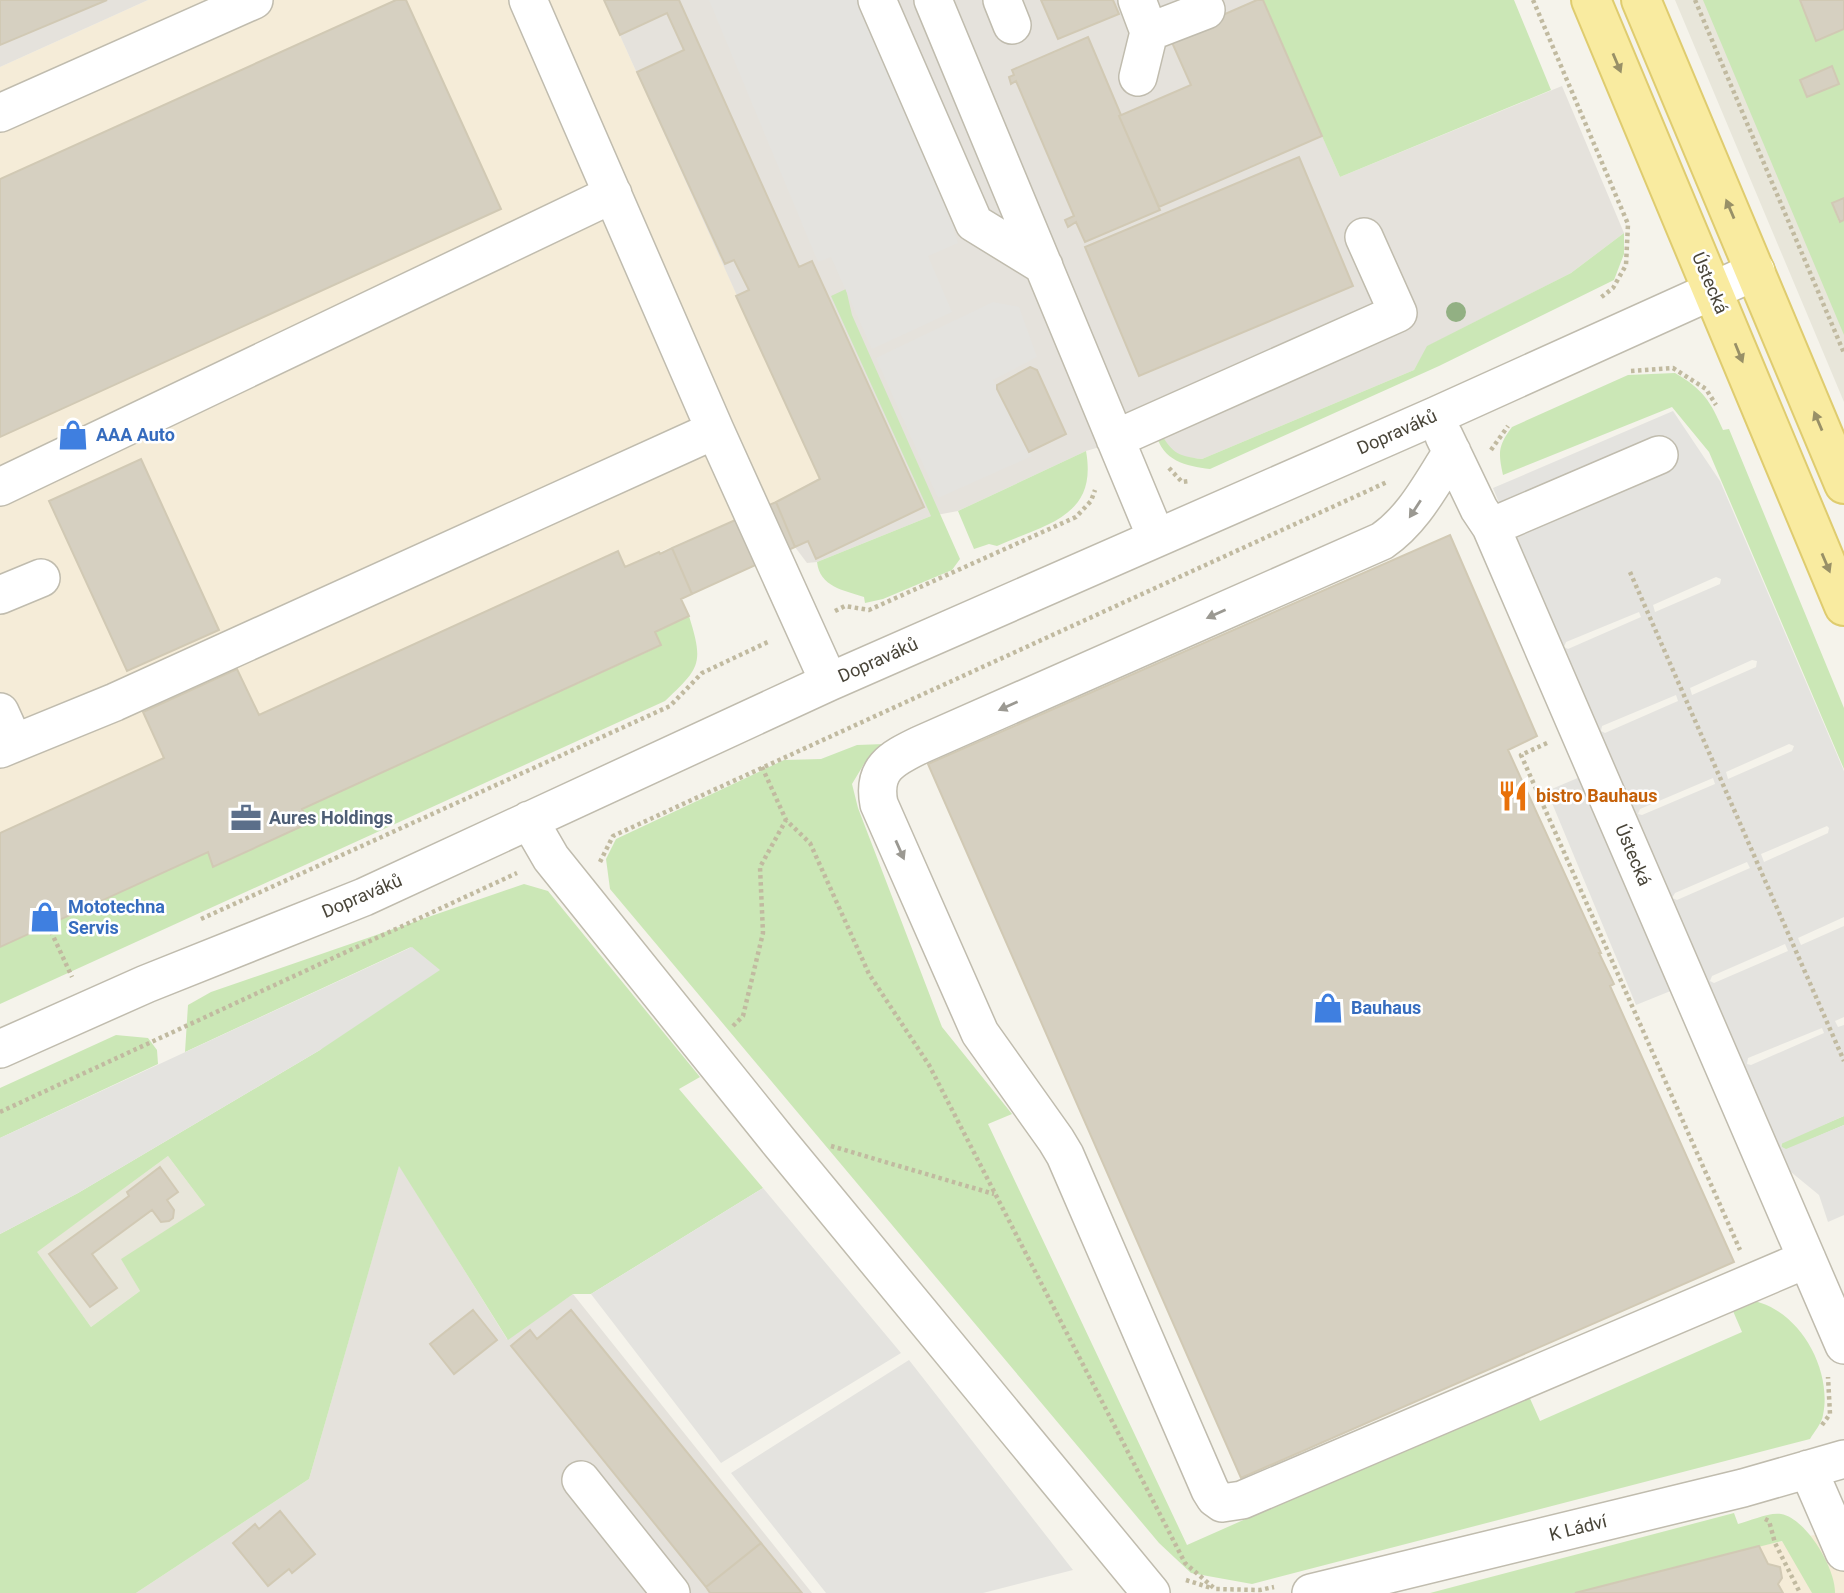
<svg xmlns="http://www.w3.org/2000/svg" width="1844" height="1593" font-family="Roboto,sans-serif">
<rect width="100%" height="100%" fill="#f5f3eb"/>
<path fill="#e8e6da" d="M1675,0H1844V402L1818,340Z
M168,1156L205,1205L122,1259L140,1291L91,1327L36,1252Z"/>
<path fill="#f5ecd8" d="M148,0H604L820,479L776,502L625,567L618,551L259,715L237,669L143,712L164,758L0,833V67Z
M1844,1529V1593H1575L1759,1546Z"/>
<path fill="#e5e2dc" d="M0,0H148L0,67Z
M604,0H1263L1340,177L1562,86L1624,233L1571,273L1428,346L1414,370L1202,459L1182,457L1171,451L1158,430L1086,451L958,511L931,516L817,562L807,563L795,547L776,502L819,478Z
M399,1165L507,1339L573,1294L812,1593H136L309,1479Z"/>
<path fill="#cbe7b6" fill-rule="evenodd" d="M1262,0H1514L1551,90L1340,177Z
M1703,0H1800L1816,41L1844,29V198L1832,204L1839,222L1844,220V335Z
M1624,233V254L1614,280L1439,366L1210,469C1186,466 1162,461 1156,433L1158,429C1172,452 1175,456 1202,459L1414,370L1427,346L1571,273Z
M846,289L852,315L960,559L952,570L883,599L865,603L864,597C843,590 820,587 817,562L931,516L831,296Z
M1675,373C1703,389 1711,402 1723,430L1729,429L1844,708V769L1709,452L1672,407L1503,475C1498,452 1498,446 1512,427L1628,375Z
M1086,451C1098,517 1046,524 997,546L989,544L974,549L958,511Z
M689,616C704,664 700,668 665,701L0,1004V947L208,852L214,867L309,823L302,809L660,646L655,632Z
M885,744L864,764L852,784L858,808L942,1027L1012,1114L988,1124L1187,1545L1528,1394L1540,1421L1742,1332L1730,1304C1734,1302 1741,1299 1745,1299C1750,1298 1757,1302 1761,1303C1803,1317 1832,1372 1823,1415C1822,1423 1814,1432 1810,1439L1252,1584L1191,1573L1159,1543L610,889L606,859L616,839L784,760L821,759L857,745Z
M524,884L548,891L700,1077L679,1089L763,1188L591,1294H573L508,1340L399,1166L309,1479L136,1593H0V1234L78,1193L320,1050L411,947L185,1052L188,1005L211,992ZM168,1156L205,1205L121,1259L140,1291L91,1327L37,1252Z
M116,1035L148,1038L157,1050L158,1064L0,1138V1088Z
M1844,1116V1125L1786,1150L1781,1147L1782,1142Z
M1734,1513L1738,1524C1750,1521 1769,1512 1781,1514C1806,1518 1836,1569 1835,1593H1812L1782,1541L1575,1593H1430Z"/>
<path fill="#e4e3df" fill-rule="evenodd" d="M709,0H890L984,221L953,229L958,243L928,256L952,312L872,349L831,257L818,262Z
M993,302L1019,307L1037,357L993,380L1032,456L938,498L876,358Z
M1673,411L1720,481L1844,771V917L1798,938L1801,945L1844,926V1017L1835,1021L1838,1027L1844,1025V1116L1781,1144L1782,1147L1786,1149L1844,1125V1215L1828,1222L1819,1195L1791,1172L1758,1186L1673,990L1636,1005L1547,791L1606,766L1493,488ZM1716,577L1721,579L1720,584L1655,612L1653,605ZM1639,612L1641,617L1568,649L1564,647L1566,642ZM1752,660L1757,661L1756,667L1692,695L1690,688ZM1676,695L1678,701L1605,733L1601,731L1602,726ZM1789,744L1794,746L1792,751L1728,779L1726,772ZM1713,778L1715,784L1642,815L1638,814L1640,809ZM1827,826L1829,828L1828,833L1764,862L1761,854ZM1747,862L1750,868L1677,900L1672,898L1675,893ZM1785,944L1788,951L1714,983L1710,981L1712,976ZM1822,1028L1824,1033L1751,1065L1747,1064L1748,1058Z
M412,947L440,970L320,1050L78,1193L0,1234V1138Z
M763,1188L901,1353L721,1463L591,1294Z
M909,1360L1073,1570L983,1593H826L731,1473Z"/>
<path fill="#d6d0c1" stroke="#d1c9b4" stroke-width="2" d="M0,0H107L0,45Z
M396,0H406L501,209L0,437V179Z
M604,0H679L799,267L812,261L924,507L816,559L808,541L795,547L776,502L820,479L736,296L749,290L734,260L725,264L637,72L684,50L667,13L620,35Z
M1041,0H1113L1119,14L1058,39Z
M1257,0H1263L1322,136L1159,207L1119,116L1191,85L1170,38Z
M1800,0H1844V29L1816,41Z
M1088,37L1121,115L1119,116L1160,210L1085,242L1076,222L1068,227L1065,220L1074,216L1016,81L1011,84L1009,77L1014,75L1012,70Z
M1832,66L1839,84L1807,97L1800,80Z
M1299,157L1353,286L1139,376L1085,247Z
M1844,198V220L1840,222L1832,203Z
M1030,367L1037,370L1066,434L1029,452L997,389V385Z
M141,459L219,630L127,671L49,501Z
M776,502L795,547L692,594L672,548Z
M1450,535L1537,736L1508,750L1601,953H1599L1614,984L1610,986L1734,1262L1241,1478L928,764Z
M672,548L692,594L681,599L689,616L655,632L661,645L302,809L309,823L213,867L208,852L0,947V833L164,758L143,712L237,669L259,715L618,551L625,567L659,552L660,554Z
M160,1167L178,1192L167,1200L174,1210L173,1218L169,1221L161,1222L152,1210L92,1254L117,1288L90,1307L49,1254L129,1196L127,1192Z
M473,1310L497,1340L454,1374L430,1344Z
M571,1310L761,1543L706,1587L511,1346L530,1330L537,1339Z
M280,1511L315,1554L292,1573L289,1569L268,1586L233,1543L255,1524L259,1529Z
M761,1543L802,1593H710L706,1587Z
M1759,1546L1768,1564L1780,1567L1782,1578L1778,1584L1783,1593H1575Z"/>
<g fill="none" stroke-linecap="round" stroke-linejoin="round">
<g stroke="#c0bcae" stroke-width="40">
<path id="minor" d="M528,0L715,430L829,682
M877,0L974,223L1044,266
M933,0L1156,537
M1002,0L1012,25
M1137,0L1149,32L1138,77
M1149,32L1206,10
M0,113L254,0
M1444,436L1479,509L1491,527L1844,1345
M1115,439L1398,313L1364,237
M1452,452C1431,484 1414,519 1382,541L920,745C891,759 872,769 879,804L980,1033L1056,1140L1065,1155L1210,1490L1215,1498L1222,1503L1242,1500L1807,1259
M0,487L613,194
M1491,527L1659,455
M0,595L41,578
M0,712L14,743
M0,749L115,702L715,430
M529,820L551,858L780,1143L1151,1593
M0,1049L146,984L364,897L829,682L1435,416L1756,271
M1808,1469L1844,1552
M581,1480L671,1593
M1311,1593L1743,1488L1844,1459"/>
</g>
<g stroke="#dfcc6f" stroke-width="42">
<path id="major" d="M1591,0L1844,606
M1641,0L1844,484"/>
</g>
<path stroke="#c1baa0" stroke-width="4.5" stroke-dasharray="3.5 3.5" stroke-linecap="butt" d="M1533,0L1628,224L1626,265L1613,288L1599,299
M1695,0L1844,353
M1631,371L1673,368L1706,389L1716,405
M1491,450L1508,426
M1169,468L1182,482L1190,481
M1630,572L1844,1061
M835,611L845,606L869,610L1076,517L1091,501L1095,490
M1547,743L1521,755L1740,1250
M762,767L786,820L810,843L869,974L929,1065L1185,1563L1215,1589L1260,1590L1274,1587
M600,862L613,836L1387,482
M201,919L670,706L702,673L770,641
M48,925L72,977
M733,1026L743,1016L763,933L760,867L786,820
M0,1112L517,873
M831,1146L994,1194
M1822,1425L1830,1414L1828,1377
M1765,1519L1769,1521L1775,1543L1800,1593
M1186,1580L1211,1588"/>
<use href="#minor" stroke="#fff" stroke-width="37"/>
<use href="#major" stroke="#f9eba0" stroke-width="38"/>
</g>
<circle fill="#92b083" cx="1456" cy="312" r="10"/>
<defs><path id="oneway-solid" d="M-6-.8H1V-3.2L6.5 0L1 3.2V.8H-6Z" transform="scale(1.75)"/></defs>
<g fill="#989067">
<use href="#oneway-solid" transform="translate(1617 63) rotate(67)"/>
<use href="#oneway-solid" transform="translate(1730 209) rotate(-113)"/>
<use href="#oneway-solid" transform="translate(1739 353) rotate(68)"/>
<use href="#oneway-solid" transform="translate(1818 421) rotate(-113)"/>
<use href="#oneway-solid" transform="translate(1826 563) rotate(67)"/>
</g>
<g fill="#9b9992">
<use href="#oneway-solid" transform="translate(1415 509) rotate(123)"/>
<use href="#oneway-solid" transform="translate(1216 614) rotate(156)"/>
<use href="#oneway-solid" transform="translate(1008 706) rotate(156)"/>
<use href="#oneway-solid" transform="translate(900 850) rotate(66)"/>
</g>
<defs>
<g id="shop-bare" transform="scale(2.415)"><path d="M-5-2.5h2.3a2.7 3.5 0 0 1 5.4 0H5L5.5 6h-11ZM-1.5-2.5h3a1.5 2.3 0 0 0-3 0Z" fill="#3f7fe0" stroke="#fff" stroke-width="2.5" paint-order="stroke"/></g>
<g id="restaurant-bare" transform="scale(2.415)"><path d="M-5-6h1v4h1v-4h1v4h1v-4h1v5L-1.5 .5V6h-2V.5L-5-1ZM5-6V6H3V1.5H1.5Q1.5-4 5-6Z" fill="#e8710a" stroke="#fff" stroke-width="2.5" paint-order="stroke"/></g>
<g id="office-bare" transform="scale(2.415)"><path d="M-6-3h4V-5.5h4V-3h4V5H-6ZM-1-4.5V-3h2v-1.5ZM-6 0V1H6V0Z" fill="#5c6f8a" stroke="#fff" stroke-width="2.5" paint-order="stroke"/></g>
</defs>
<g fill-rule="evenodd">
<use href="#shop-bare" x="73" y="435"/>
<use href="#restaurant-bare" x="1513" y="796"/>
<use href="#office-bare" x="246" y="818"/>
<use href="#shop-bare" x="45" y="917"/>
<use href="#shop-bare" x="1328" y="1008"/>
</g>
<g text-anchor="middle" stroke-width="5" stroke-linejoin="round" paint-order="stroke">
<g font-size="18" fill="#494539" stroke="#fff">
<text transform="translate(1710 283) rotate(67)" y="6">Ústecká</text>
<text transform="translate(1397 432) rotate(-24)" y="6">Dopraváků</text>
<text transform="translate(878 660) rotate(-24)" y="6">Dopraváků</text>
<text transform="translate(1633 855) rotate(67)" y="6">Ústecká</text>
<text transform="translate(362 896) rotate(-23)" y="6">Dopraváků</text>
<text transform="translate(1578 1528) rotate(-14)" y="6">K Ládví</text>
</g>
<g font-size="18" font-weight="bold" fill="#366cbe" stroke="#fff" text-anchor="start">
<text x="96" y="441">AAA Auto</text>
<text x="68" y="913">Mototechna<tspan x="68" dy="21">Servis</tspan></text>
<text x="1351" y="1014">Bauhaus</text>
</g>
<g font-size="18" font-weight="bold" fill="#c56008" stroke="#fff" text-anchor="start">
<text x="1536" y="802">bistro Bauhaus</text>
</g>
<g font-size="18" font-weight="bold" fill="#4e5e75" stroke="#fff" text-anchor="start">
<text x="269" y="824">Aures Holdings</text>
</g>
</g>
</svg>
